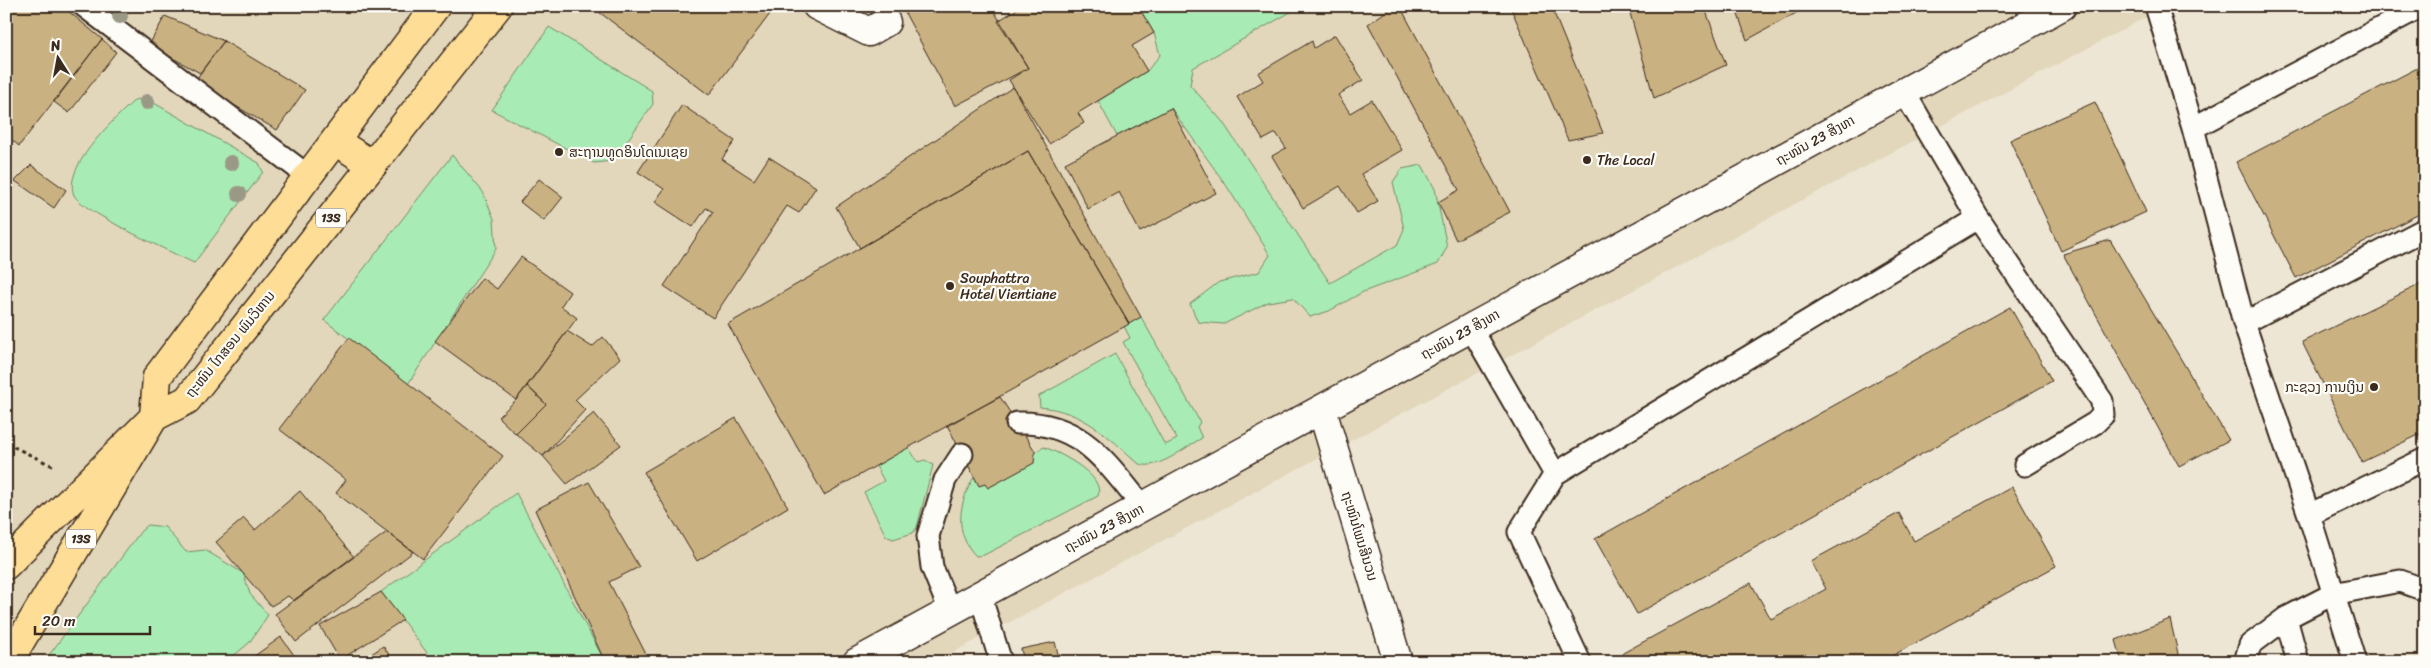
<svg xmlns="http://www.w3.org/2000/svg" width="2431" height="668" font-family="Sriracha,'Noto Sans Lao',sans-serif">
<rect width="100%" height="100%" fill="#ede6d4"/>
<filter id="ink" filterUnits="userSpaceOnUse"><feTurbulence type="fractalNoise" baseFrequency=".02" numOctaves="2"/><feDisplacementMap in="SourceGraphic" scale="10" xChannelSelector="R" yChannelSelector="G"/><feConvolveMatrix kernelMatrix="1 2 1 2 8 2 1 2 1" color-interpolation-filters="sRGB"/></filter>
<g filter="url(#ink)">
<path fill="#e2d6bb" d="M6,6H2167L935,662H6Z"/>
<path fill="#a9ebb4" stroke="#728a69" d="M1138,6H1301L1193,68L1190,85L1222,121L1330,283L1397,245L1404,229L1393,182L1402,169L1422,165L1435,189L1447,247L1438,264L1363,292L1329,311L1310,317L1293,298L1268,302L1224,324L1198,322L1190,304L1219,282L1259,272L1270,255L1226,185L1171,108L1117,136L1098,101L1147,71L1160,55L1154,33Z
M549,27L652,91L653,104L613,161L594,163L492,110Z
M136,99L154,103L259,163L263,172L194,263C173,253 81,211 74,195C62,167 116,117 136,99Z
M452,155L483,192L494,219L496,249L408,384L324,320Z
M1141,317L1200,422L1197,427L1202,438C1185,447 1158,471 1139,464C1108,436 1083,411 1040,407L1039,396L1115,354L1165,445L1177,439L1123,342L1130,338L1124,326Z
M908,447L918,462L925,460L933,465L917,527L913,533L893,539L886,536L864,492L884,481L876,466Z
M1044,447C1060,453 1105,475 1098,496L984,555L976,556C953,533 959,502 974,477L979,485Z
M516,493L605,662H434L381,592Z
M148,525L165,527L186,552L205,550L243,573L250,594L268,615L249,643L226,662H44L141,531Z"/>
<path fill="#c9b181" stroke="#3b2a1e" d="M6,6H62L102,39L19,146L6,135Z
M591,6H759L770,14L709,95Z
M918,6H991L1028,68L955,106L905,13Z
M1022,6H1138L1154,33L1132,46L1147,71L1078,113L1084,123L1049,144L1009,80L1028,68L998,21Z
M1394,6H1400L1510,212L1456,240L1438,202L1459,190L1368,24Z
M1510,6H1551L1603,133L1568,140Z
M1628,6H1704L1726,65L1654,98Z
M1735,6H1806L1807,7L1747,40Z
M165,16L224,41L200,73L149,45Z
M1335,35L1363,80L1338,95L1350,113L1372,100L1402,150L1361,174L1378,201L1357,213L1340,186L1303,208L1272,156L1286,148L1276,133L1263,140L1237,97L1263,81L1258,73L1312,41L1314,48Z
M102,39L116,52L69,113L54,102Z
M224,41L305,90L277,130L194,82Z
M2425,64V211L2296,278L2236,162Z
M1013,87L1141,317L1129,324L1028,151L860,248L836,207Z
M2095,102L2146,212L2061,251L2010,140Z
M682,105L735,141L722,159L754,180L769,157L816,187L799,213L787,206L713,318L664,286L713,212L706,208L693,227L655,202L664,189L638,172Z
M1171,108L1216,193L1140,232L1119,192L1088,209L1065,163Z
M1028,151L1129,324L824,495L728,324Z
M31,165L66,190L54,208L15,181Z
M539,179L563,197L544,221L520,202Z
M2110,240L2229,440L2179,466L2063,254Z
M521,257L570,292L561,306L577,318L516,400L435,341L482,278L497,289Z
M2425,282V432L2362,462L2302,342Z
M2010,307L2052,381L1637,614L1595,539Z
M567,331L592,347L603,337L620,358L575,400L585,410L543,456L516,434L546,404L527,386Z
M349,338L503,456L423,559L336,493L346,480L279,429Z
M527,386L546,404L516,434L498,417L516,400Z
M1000,397L1035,451L1034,463L988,488L985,484L979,486L977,482L947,425Z
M594,413L621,445L567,484L543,456Z
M736,418L788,507L697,561L644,472Z
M589,482L639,567L609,582L650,662H605L535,510Z
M2012,487L2056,566L1881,662H1629L1623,653L1751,583L1771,619L1826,589L1811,561L1899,513L1914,541Z
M300,491L354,557L294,601L288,596L271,606L216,542L244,518L255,530Z
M387,532L413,552L296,642L275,614Z
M381,592L403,620L340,660L320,626Z
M2170,619L2180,662H2122L2116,640Z
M281,637L299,662H246Z
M1055,642L1060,662H1024L1021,649Z
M383,646L394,662H360Z"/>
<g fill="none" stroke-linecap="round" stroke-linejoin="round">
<g stroke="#3b2a1e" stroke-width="25">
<path id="lane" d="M84,6L308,176
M2156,6L2193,128
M1904,92L1978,218L2102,401L2103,415L2095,423L2025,465
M2244,323L2425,229
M1471,328L1555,474
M1017,423C1081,421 1106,462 1143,507
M2309,515L2425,459
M980,595L1001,662
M950,611L932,567L928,536L945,480L962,454
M2286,618L2298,662
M1580,662L1519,532L1555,474L1978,218
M2245,662L2250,645L2286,618L2333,594L2400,581L2425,590
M2355,662L2309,515L2244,323L2193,128L2422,6"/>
</g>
<g stroke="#3b2a1e" stroke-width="31">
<path id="street" d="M817,6L869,32L886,22"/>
</g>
<g stroke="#3b2a1e" stroke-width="31">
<path id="secondary" d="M1322,410L1398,662
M857,662L2062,6"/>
</g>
<g stroke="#3b2a1e" stroke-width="31">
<path id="highway" d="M335,141L373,165
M6,565L154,417L187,400L498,6
M8,662L154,417L157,377L436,6"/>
</g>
<path stroke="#3b2a1e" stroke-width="3" stroke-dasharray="4 4" stroke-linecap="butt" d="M6,443L55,467"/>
<use href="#lane" stroke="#fdfcf7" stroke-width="21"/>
<use href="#street" stroke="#fdfcf7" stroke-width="28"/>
<use href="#secondary" stroke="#fdfcf7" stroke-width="28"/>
<use href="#highway" stroke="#fedd96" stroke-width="28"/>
</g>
<g fill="#9a9985">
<circle cx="120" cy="16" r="8"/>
<circle cx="147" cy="102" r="8"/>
<circle cx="231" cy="163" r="8"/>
<circle cx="239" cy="194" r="8"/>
</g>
</g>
<g fill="#3b2a1e" stroke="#fdfcf7" stroke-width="2">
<circle cx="559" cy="152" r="5"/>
<circle cx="1587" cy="160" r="5"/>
<circle cx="950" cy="286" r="5"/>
<circle cx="2374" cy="387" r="5"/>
</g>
<g text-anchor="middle" stroke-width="4.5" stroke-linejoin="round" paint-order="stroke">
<g fill="#fdfcf7" stroke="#75695f" stroke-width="1">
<rect x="316" y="208.5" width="30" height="19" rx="4"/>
<rect x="66" y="529.5" width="30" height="19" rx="4"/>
</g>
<g font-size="12" font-weight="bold" fill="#3b2a1e">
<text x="331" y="222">13S</text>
<text x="81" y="543">13S</text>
</g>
<g font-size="14" fill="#3b2a1e" stroke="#fdfcf7">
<text transform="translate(1815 140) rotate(-29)" y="5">ຖະໜົນ 23 ສິງຫາ</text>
<text transform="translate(1460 334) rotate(-29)" y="5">ຖະໜົນ 23 ສິງຫາ</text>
<text transform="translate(230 344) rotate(-51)" y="5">ຖະໜົນ ໄກສອນ ພົມວິຫານ</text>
<text transform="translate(1104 528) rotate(-28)" y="5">ຖະໜົນ 23 ສິງຫາ</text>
<text transform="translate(1360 536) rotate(73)" y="5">ຖະໜົນໂພນສີນວນ</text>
</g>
<g font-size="14" fill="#3b2a1e" stroke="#fdfcf7" text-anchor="start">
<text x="569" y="157">ສະຖານທູດອິນໂດເນເຊຍ</text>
<text x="1597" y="165">The Local</text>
<text x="960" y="283">Souphattra<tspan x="960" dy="16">Hotel Vientiane</tspan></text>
<text x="2364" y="392" text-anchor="end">ກະຊວງ ການເງິນ</text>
</g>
</g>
<rect width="2431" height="668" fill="none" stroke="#fdfcf7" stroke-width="25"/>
<rect x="12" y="12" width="2406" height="643" fill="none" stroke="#3b2a1e" stroke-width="2" filter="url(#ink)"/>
<g transform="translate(58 58) rotate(349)" stroke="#fdfcf7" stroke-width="4" paint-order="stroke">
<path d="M0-4L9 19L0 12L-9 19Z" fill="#3b2a1e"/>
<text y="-8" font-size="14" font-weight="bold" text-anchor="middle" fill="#3b2a1e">N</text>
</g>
<path d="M35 626v8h115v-8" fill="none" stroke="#3b2a1e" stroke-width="2.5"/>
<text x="42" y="626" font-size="15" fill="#3b2a1e" stroke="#fdfcf7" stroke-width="4" paint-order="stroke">20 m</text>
</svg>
